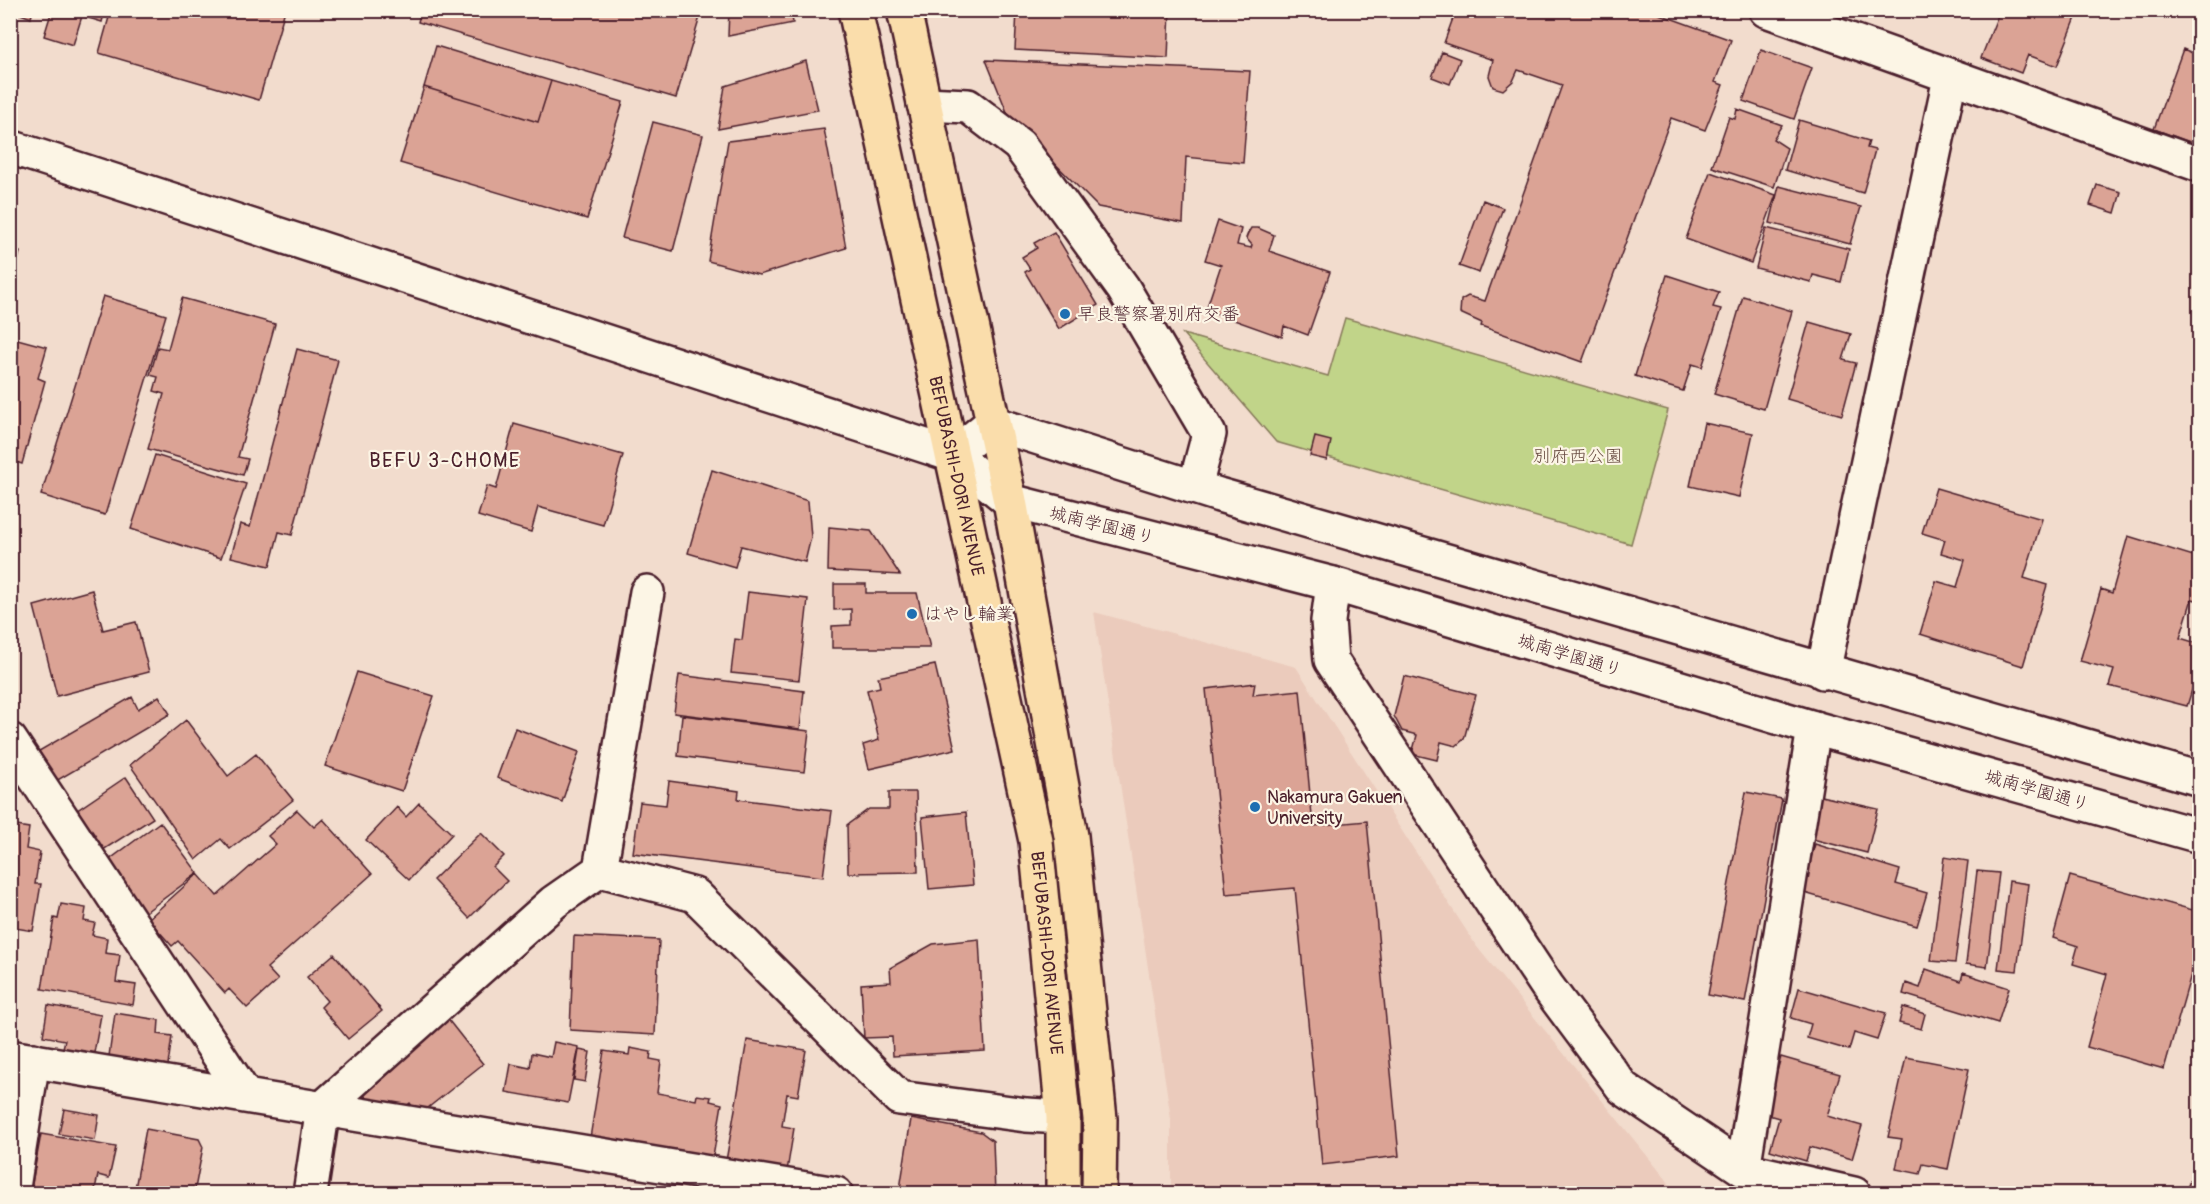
<svg xmlns="http://www.w3.org/2000/svg" width="2210" height="1204" font-family="Pangolin,'Klee One',sans-serif">
<rect width="100%" height="100%" fill="#f2dccd"/>
<filter id="ink" filterUnits="userSpaceOnUse"><feTurbulence type="fractalNoise" baseFrequency=".0167" numOctaves="2"/><feDisplacementMap in="SourceGraphic" scale="12" xChannelSelector="R" yChannelSelector="G"/><feConvolveMatrix kernelMatrix="1 2 1 2 8 2 1 2 1" color-interpolation-filters="sRGB"/></filter>
<g filter="url(#ink)">
<path fill="#ebcbbc" d="M1094,612L1296,667L1477,947L1666,1179L1675,1193H1171V1119Z"/>
<path fill="#c1d489" stroke="#867a5a" stroke-width="1.5" d="M1345,318L1668,410L1631,544L1276,442L1183,334L1328,376Z"/>
<path fill="#dba395" stroke="#4a1f2b" stroke-width="1.5" d="M10,10H33L31,18Z
M52,10H105L102,22L82,16L73,45L44,36Z
M111,10H285L259,100L99,53Z
M421,10H702L676,98L418,22Z
M729,10H791L793,23L728,36Z
M1017,10H1170L1168,58L1015,50Z
M1456,10H1648L1731,40L1715,82L1723,85L1705,130L1671,118L1582,362L1481,326L1482,323L1460,313L1461,300L1468,296L1485,301L1562,85L1518,70L1513,81L1503,90L1493,87L1489,76L1493,60L1444,43Z
M2000,10H2079L2057,66L2028,55L2021,73L1981,58Z
M2166,10H2200V20Z
M436,46L551,81L538,122L424,87Z
M2183,49L2200,56V146L2154,129Z
M1761,50L1812,68L1794,119L1743,101Z
M1442,52L1460,59L1450,84L1432,77Z
M986,60L1250,71L1243,163L1186,157L1183,223L1098,207L1009,117Z
M806,61L818,110L718,129L725,86Z
M551,81L623,102L587,219L400,163L424,87L538,122Z
M1737,109L1782,125L1773,139L1787,148L1774,187L1712,167L1729,117L1735,119Z
M1799,120L1869,141L1867,148L1875,150L1863,193L1785,170Z
M653,122L703,135L673,251L622,238Z
M824,129L846,248L759,275L708,261L728,141Z
M1710,172L1776,195L1751,263L1686,239Z
M2097,185L2121,192L2115,213L2090,205Z
M1779,186L1861,207L1850,244L1770,223Z
M1483,200L1503,208L1479,273L1459,266Z
M1218,221L1241,229L1237,245L1251,248L1252,245L1246,238L1248,233L1251,228H1258L1274,235L1269,251L1330,272L1308,335L1284,326L1282,337L1206,310L1221,265L1205,260Z
M1766,228L1849,249L1841,282L1813,275L1811,282L1756,268Z
M1054,232L1098,305L1059,329L1025,272L1030,269L1022,257L1037,248L1034,243Z
M10,250L20,252L10,289Z
M1667,275L1719,292L1713,307L1721,309L1702,367L1692,364L1683,391L1635,376Z
M103,296L166,315L105,515L41,495Z
M1743,296L1792,311L1764,409L1714,394Z
M182,298L275,324L238,457L248,459L243,475L148,449L164,394L154,391L158,377L150,375L158,347L168,349Z
M1809,322L1851,334L1843,360L1856,363L1842,415L1787,399Z
M10,337L47,347L38,378L45,381L22,464L10,460Z
M297,349L338,360L292,535L279,532L270,566L231,557L240,524L250,527Z
M1704,423L1753,433L1739,497L1690,486Z
M514,424L623,455L603,525L538,507L531,532L478,516L487,486L496,489Z
M1315,437L1331,441L1327,460L1310,456Z
M155,455L246,484L221,558L131,529Z
M712,470L808,501L811,537L805,562L741,546L735,567L688,553Z
M1936,488L2042,519L2024,578L2047,585L2023,666L1920,634L1936,581L1957,587L1965,560L1941,553L1945,540L1922,533Z
M829,527L871,531L900,575L828,571Z
M2128,536L2200,558V601L2192,599L2180,638L2200,644V664L2187,706L2109,686L2114,670L2080,661L2101,589L2112,593Z
M834,584H866V593H917L930,648H832V626L851,625V609L834,610Z
M92,590L103,630L136,622L149,672L57,696L34,606Z
M748,592L808,599L799,680L731,673L735,639L742,640Z
M935,665L955,749L869,769L863,745L879,740L867,690L880,687L878,677Z
M357,672L434,696L402,791L325,766Z
M679,675L804,691L800,729L674,713Z
M1404,676L1476,695L1464,739L1456,746L1441,742L1437,760L1412,754L1417,735L1402,731L1394,716Z
M1255,683L1253,695L1300,690L1313,826L1367,821L1399,1156L1322,1165L1295,888L1226,894L1206,689Z
M159,696L170,714L56,781L39,751L132,697L138,709Z
M682,715L809,731L804,772L678,756Z
M186,720L228,776L256,754L293,800L230,849L221,839L196,860L130,765Z
M515,728L579,752L562,802L497,778Z
M126,777L153,818L103,850L76,811Z
M669,781L739,791L738,799L832,811L823,877L633,853L640,802L666,805Z
M889,792H916L918,872L848,873L847,825L869,809H889Z
M1746,792L1782,799L1745,1002L1708,995Z
M1821,796L1878,809L1867,853L1801,836L1815,818Z
M419,803L452,834L409,880L366,840L397,807L406,817Z
M297,810L314,827L323,819L372,874L267,968L278,980L247,1008L229,989L225,993L178,941L172,946L148,919L198,874L217,896L276,844L268,836Z
M966,812L973,885L929,889L922,817Z
M160,822L198,873L143,914L105,863Z
M10,825L29,828L26,849L40,852L35,884H41L33,931L10,927Z
M481,833L504,856L493,867L507,881L469,918L433,880Z
M1815,844L1900,870L1896,884L1927,893L1917,926L1801,892Z
M1944,857L1968,861L1955,963L1931,961Z
M1977,871L1999,873L1987,967L1966,964Z
M2070,876L2200,912V943L2164,1069L2087,1047L2107,974L2073,964L2078,946L2053,938Z
M2009,881L2028,884L2017,971L1998,969Z
M61,904L86,908L84,921L95,923L92,935L107,938L105,953L120,955L116,982L136,985L133,1005L42,989L54,918L58,919Z
M574,936L659,940L655,1035L570,1030Z
M979,939L985,1051L893,1056L892,1037L864,1038L861,984L891,982L890,968L933,944Z
M334,954L382,1011L348,1039L321,1007L327,1001L307,977Z
M1926,969L1961,981L1963,973L2009,988L1998,1023L1903,994L1906,983L1920,988Z
M1799,988L1886,1013L1877,1040L1854,1033L1849,1050L1807,1038L1811,1024L1791,1018Z
M48,1005L101,1015L94,1053L63,1048L65,1040L43,1036Z
M1903,1007L1925,1014L1921,1029L1899,1023Z
M115,1013L159,1020L158,1034L172,1036L168,1065L109,1056Z
M446,1017L483,1064L419,1115L410,1103L398,1112L375,1109L358,1087Z
M747,1040L806,1050L798,1096L787,1094L782,1126L794,1128L787,1171L726,1161Z
M554,1042L579,1047L568,1103L506,1092L511,1064L530,1068L532,1053L551,1057Z
M630,1048L651,1052L650,1059L661,1061L657,1093L696,1100L697,1095L711,1097L710,1101L722,1104L713,1157L590,1138L604,1051L629,1055Z
M579,1050L590,1052L585,1082L574,1080Z
M1781,1057L1840,1074L1827,1116L1862,1126L1852,1159L1810,1147L1806,1161L1770,1150L1779,1118L1765,1114Z
M1906,1057L1969,1069L1948,1169L1923,1164L1920,1174L1896,1169L1902,1139L1888,1137Z
M64,1109L99,1115L95,1140L59,1134Z
M911,1119L981,1132L993,1141L995,1194H930L900,1189Z
M146,1129L199,1139L203,1147L194,1194H134Z
M41,1134L116,1147L109,1178L98,1175L94,1194H30Z
M2190,1180L2200,1184V1194H2185Z
M485,1191L500,1194H461Z"/>
<g fill="none" stroke-linecap="round" stroke-linejoin="round">
<g stroke="#4a1f2b" stroke-width="38">
<path id="minor" d="M1766,10L2200,165
M924,104L968,106L1019,145L1123,288L1209,434L1195,487
M1333,584L1328,621L1331,660L1547,986L1623,1088L1743,1169L1854,1194
M1823,672L1950,78
M10,740L245,1095
M600,870L695,895L899,1098L1026,1115L1063,1117
M1743,1169L1814,728
M12,1194L33,1060
M310,1194L323,1108L554,902L600,870L647,592"/>
</g>
<g stroke="#4a1f2b" stroke-width="38">
<path id="tertiary" d="M10,147L953,455L1010,501L1333,584L1814,728L2200,836
M953,455L992,423L1219,495L2200,779
M10,1057L836,1194"/>
</g>
<g stroke="#4a1f2b" stroke-width="38">
<g id="trunk">
<path id="s1" d="M855,10L1036,841L1063,1117V1194"/>
<path d="M904,10L1010,501L1071,836L1100,1119L1099,1194"/>
</g>
</g>
<use href="#minor" stroke="#fcf5e5" stroke-width="33"/>
<use href="#tertiary" stroke="#fcf5e5" stroke-width="33"/>
<use href="#trunk" stroke="#faddab" stroke-width="33"/>
</g>
</g>
<g fill="#1f6fb2" stroke="#fcf5e5" stroke-width="2">
<circle cx="1065" cy="314" r="6"/>
<circle cx="912" cy="614" r="6"/>
<circle cx="1255" cy="807" r="6"/>
</g>
<g text-anchor="middle" stroke-width="4.5" stroke-linejoin="round" paint-order="stroke">
<g font-size="18" fill="#4a1f2b" stroke="#fcf5e5" text-anchor="start">
<text x="1077" y="320">早良警察署別府交番</text>
<text x="924" y="620">はやし輪業</text>
<text x="1267" y="803">Nakamura Gakuen<tspan x="1267" dy="21">University</tspan></text>
</g>
<g font-size="18" fill="#684c42" stroke="#fcf5e5">
<text x="1578" y="462">別府西公園</text>
</g>
<g font-size="18" fill="#4a1f2b" stroke="#fcf5e5">
<text dy="6" stroke="none"><textPath href="#s1" startOffset="477">BEFUBASHI-DORI AVENUE</textPath></text>
<text transform="translate(1102 525) rotate(14)" y="6">城南学園通り</text>
<text transform="translate(1570 655) rotate(17)" y="6">城南学園通り</text>
<text transform="translate(2037 790) rotate(16)" y="6">城南学園通り</text>
<text dy="6" stroke="none"><textPath href="#s1" startOffset="963">BEFUBASHI-DORI AVENUE</textPath></text>
</g>
<g font-size="20" letter-spacing="1.5" fill="#4a1f2b" stroke="#fcf5e5">
<text x="445" y="467">BEFU 3-CHOME</text>
</g>
</g>
<rect width="2210" height="1204" fill="none" stroke="#fcf5e5" stroke-width="36"/>
<rect x="18" y="18" width="2174" height="1168" fill="none" stroke="#4a1f2b" stroke-width="2" filter="url(#ink)"/>
</svg>
